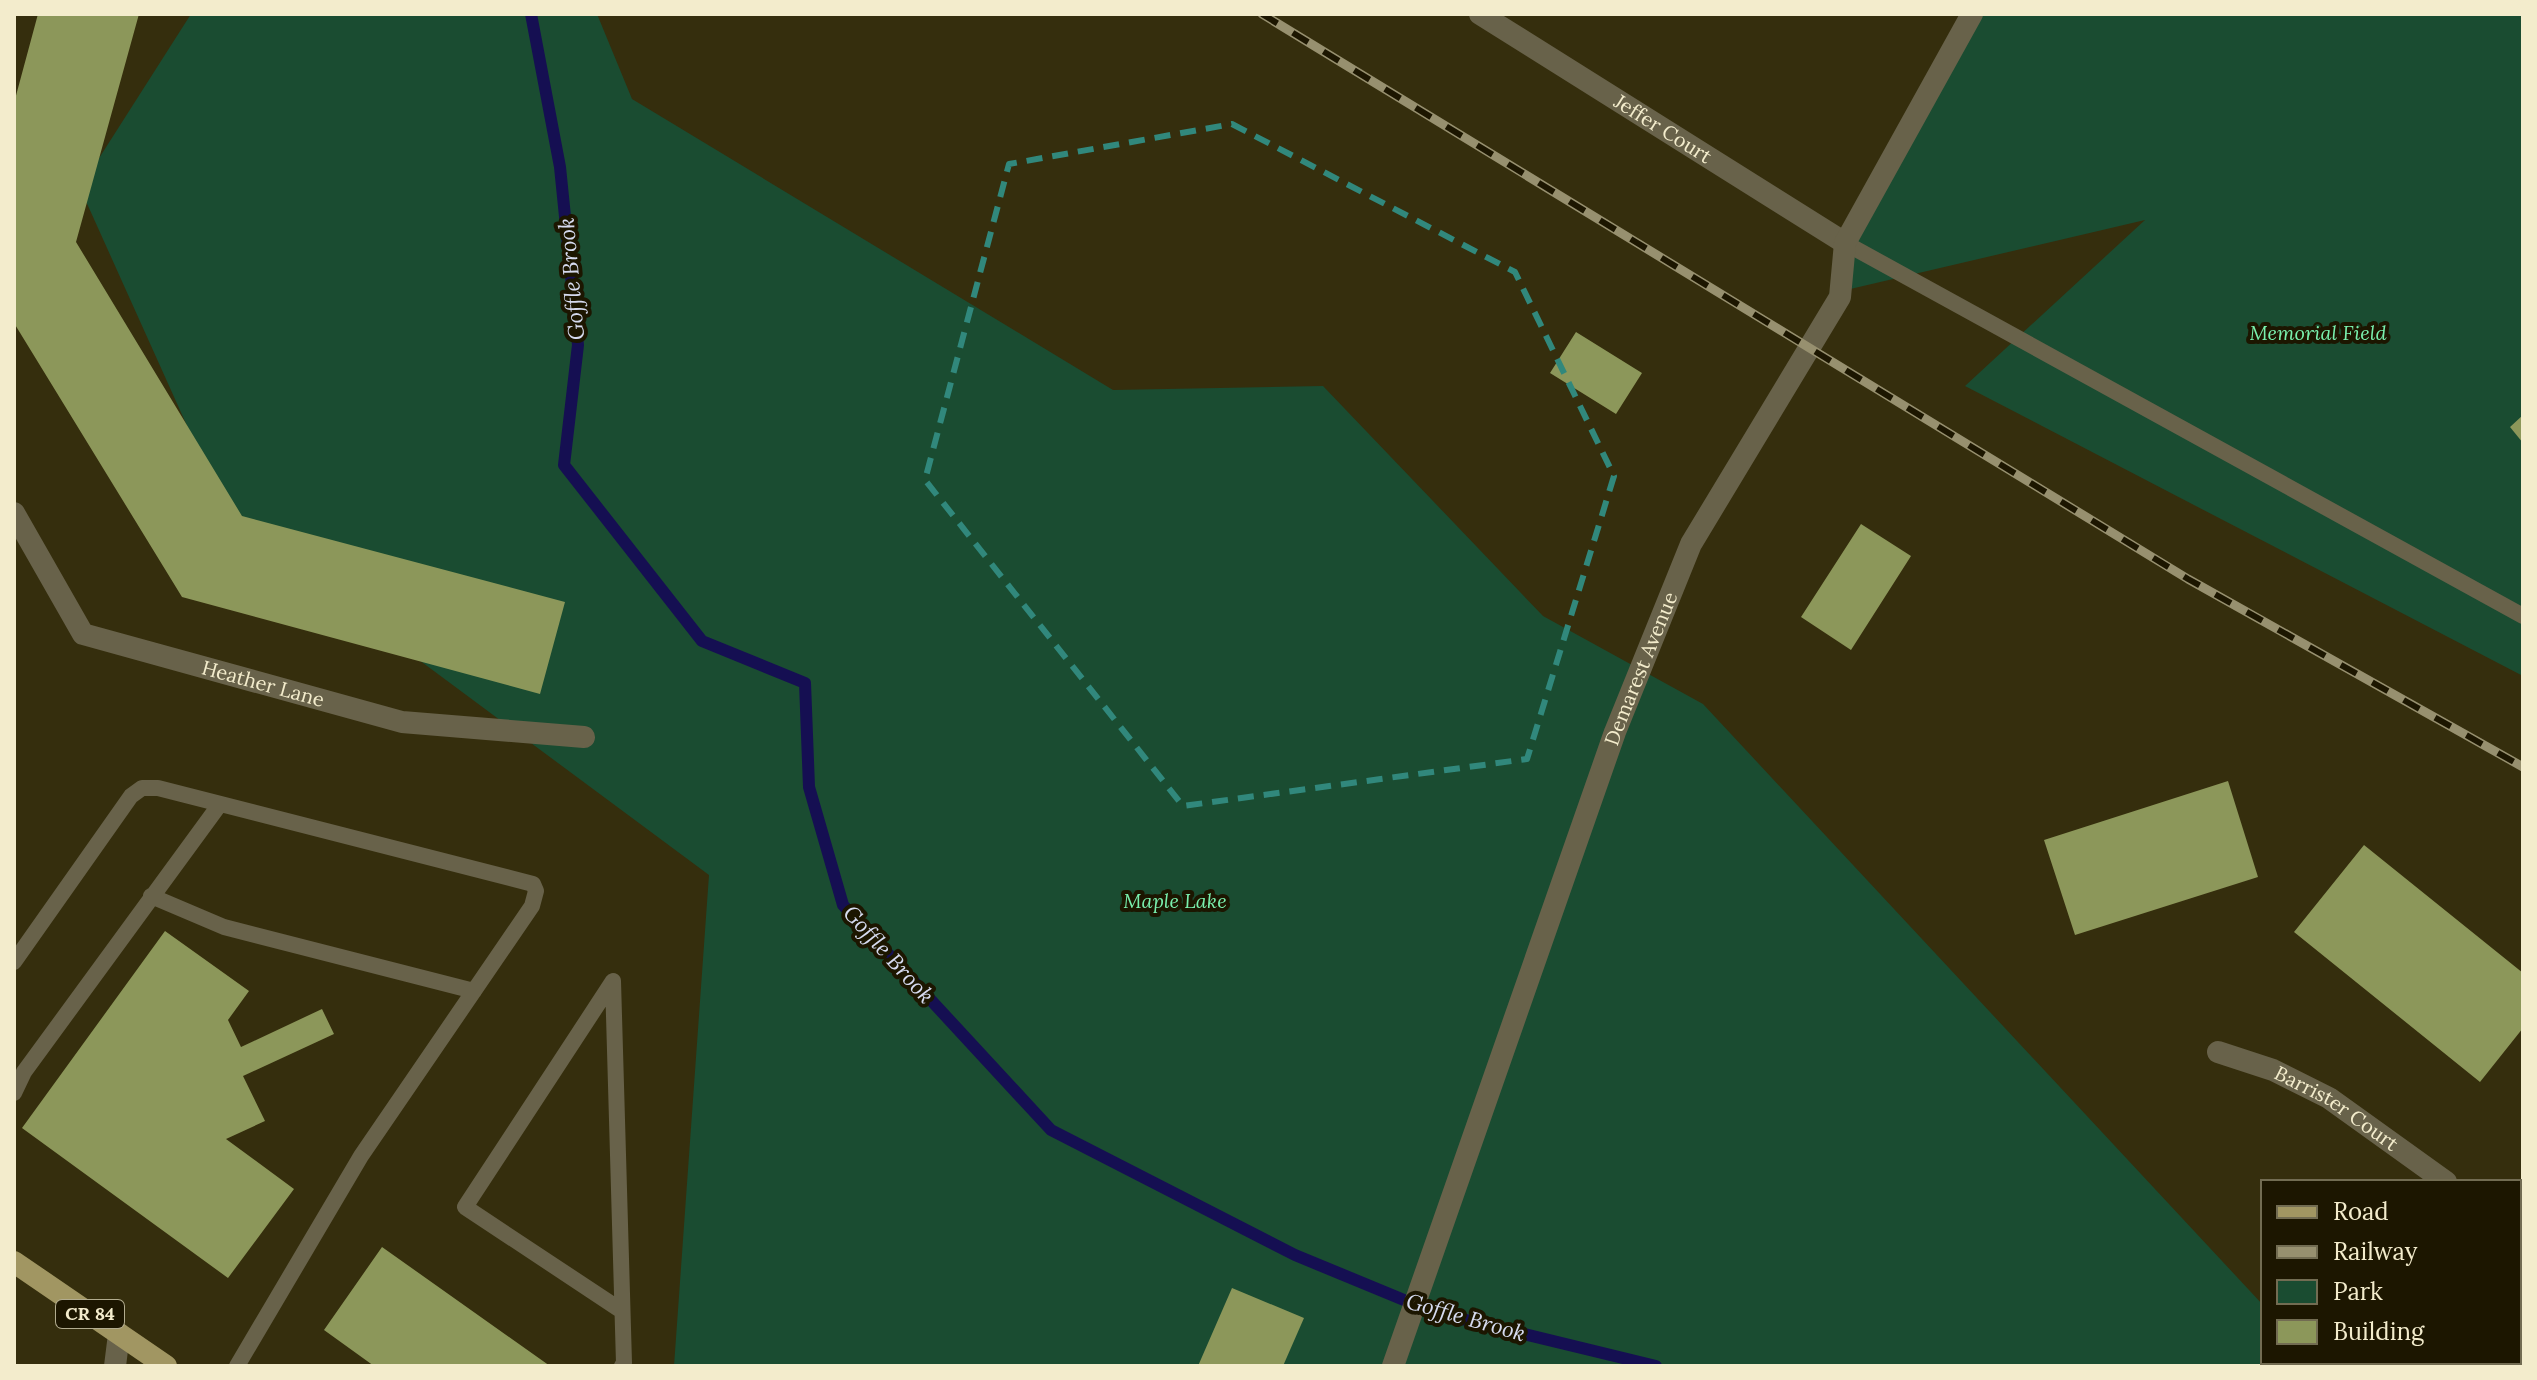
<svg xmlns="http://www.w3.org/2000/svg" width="2537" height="1380" font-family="Lora,serif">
<rect width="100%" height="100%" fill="#352e0d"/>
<path fill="#1a4c31" d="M191,14H597L632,99L1113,390L1323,386L1543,616L1703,704L2263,1305V1362H2316L2320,1366H674L709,875L229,519L80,188Z
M1974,14H2523V676L1965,386L2145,220L1829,294Z"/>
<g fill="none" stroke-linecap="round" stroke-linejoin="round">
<path stroke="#150f52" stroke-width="12" d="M531,14L560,167L578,345L564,465L702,641L805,683L809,787L843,905L1051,1130L1295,1255L1433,1312L1656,1366"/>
</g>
<path fill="#8c975a" d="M38,14H139L76,242L242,516L565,602L540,694L182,597L14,323V103Z
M1576,332L1642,373L1616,414L1550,373Z
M2523,415V443L2510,427Z
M1861,524L1911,556L1851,650L1801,617Z
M2228,781L2258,877L2075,935L2044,840Z
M2364,845L2523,973V1028L2480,1082L2294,932Z
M165,931L249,991L228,1020L241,1047L322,1009L334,1034L243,1076L265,1121L226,1139L294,1189L228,1278L22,1128Z
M382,1247L550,1366H374L324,1330Z
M1232,1288L1304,1318L1283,1366H1198Z"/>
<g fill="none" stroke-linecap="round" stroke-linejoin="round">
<path stroke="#68624a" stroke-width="16" d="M1845,243L2523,616
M151,896L224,927L474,991
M14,962L131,796L142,788H158L533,884L536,891L532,906L361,1156L237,1366
M14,1093L24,1072L220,804
M622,1311L465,1207L613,981L624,1363L622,1366"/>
<g stroke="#68624a" stroke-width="22">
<path id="s1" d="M1480,14L1845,243"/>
<path id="s2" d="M14,513L83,634L402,722L584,737"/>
<path id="s3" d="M2218,1052L2273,1070L2329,1098L2446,1182"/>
<path d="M2519,1228L2523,1230"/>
<path d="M115,1366L119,1334"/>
<path id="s4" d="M1393,1366L1615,732L1691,544L1840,297L1845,243L1972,14"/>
</g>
<path stroke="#a19662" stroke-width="22" d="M14,1262L166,1366"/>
<g stroke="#97906f" stroke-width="9">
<path id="rail" d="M1262,14L2188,579L2523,767"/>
</g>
<use href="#rail" stroke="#1c1600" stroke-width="6" stroke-dasharray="18" stroke-linecap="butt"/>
</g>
<path fill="none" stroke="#31887c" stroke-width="6" stroke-dasharray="16 10" stroke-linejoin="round" d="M1232,124L1515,272L1614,476L1527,759L1183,806L925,480L1009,164Z"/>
<g text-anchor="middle" stroke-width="8" stroke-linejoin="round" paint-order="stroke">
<rect fill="#1c1600" stroke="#b2ac8f" stroke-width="2" x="56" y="1300" width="68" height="28" rx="6"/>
<g font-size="18" font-weight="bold" fill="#f3eccc">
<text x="90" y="1320">CR 84</text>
</g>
<g font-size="20" fill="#f3eccc" stroke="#1c1600">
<text dy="7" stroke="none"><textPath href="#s1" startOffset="216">Jeffer Court</textPath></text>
<text dy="7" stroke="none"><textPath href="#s4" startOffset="740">Demarest Avenue</textPath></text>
<text dy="7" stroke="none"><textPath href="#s2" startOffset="326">Heather Lane</textPath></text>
<text dy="7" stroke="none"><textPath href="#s3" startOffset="132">Barrister Court</textPath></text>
</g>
<g font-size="20" font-style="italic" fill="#79f0ad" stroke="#1c1600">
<text x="2318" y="340">Memorial Field</text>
<text x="1175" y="908">Maple Lake</text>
</g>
<g font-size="22" font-style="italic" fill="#d6dbef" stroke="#1c1600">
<text transform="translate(571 279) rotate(-95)" y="8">Goffle Brook</text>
<text transform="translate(889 954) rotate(48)" y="8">Goffle Brook</text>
<text transform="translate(1466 1317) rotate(16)" y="8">Goffle Brook</text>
</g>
</g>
<rect width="2537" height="1380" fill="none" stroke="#f3eccc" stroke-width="32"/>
<rect x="2261" y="1180" width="260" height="184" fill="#1c1600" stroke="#726c52" stroke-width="2"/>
<rect x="2277" y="1206" width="40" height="12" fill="#a19662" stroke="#726c52" stroke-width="2"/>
<text x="2333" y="1220" font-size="24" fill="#f3eccc">Road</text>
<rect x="2277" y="1246" width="40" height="12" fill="#97906f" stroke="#726c52" stroke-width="2"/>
<text x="2333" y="1260" font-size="24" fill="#f3eccc">Railway</text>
<rect x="2277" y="1280" width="40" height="24" fill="#1a4c31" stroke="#726c52" stroke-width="2"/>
<text x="2333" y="1300" font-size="24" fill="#f3eccc">Park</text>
<rect x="2277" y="1320" width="40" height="24" fill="#8c975a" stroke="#726c52" stroke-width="2"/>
<text x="2333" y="1340" font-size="24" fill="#f3eccc">Building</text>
</svg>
